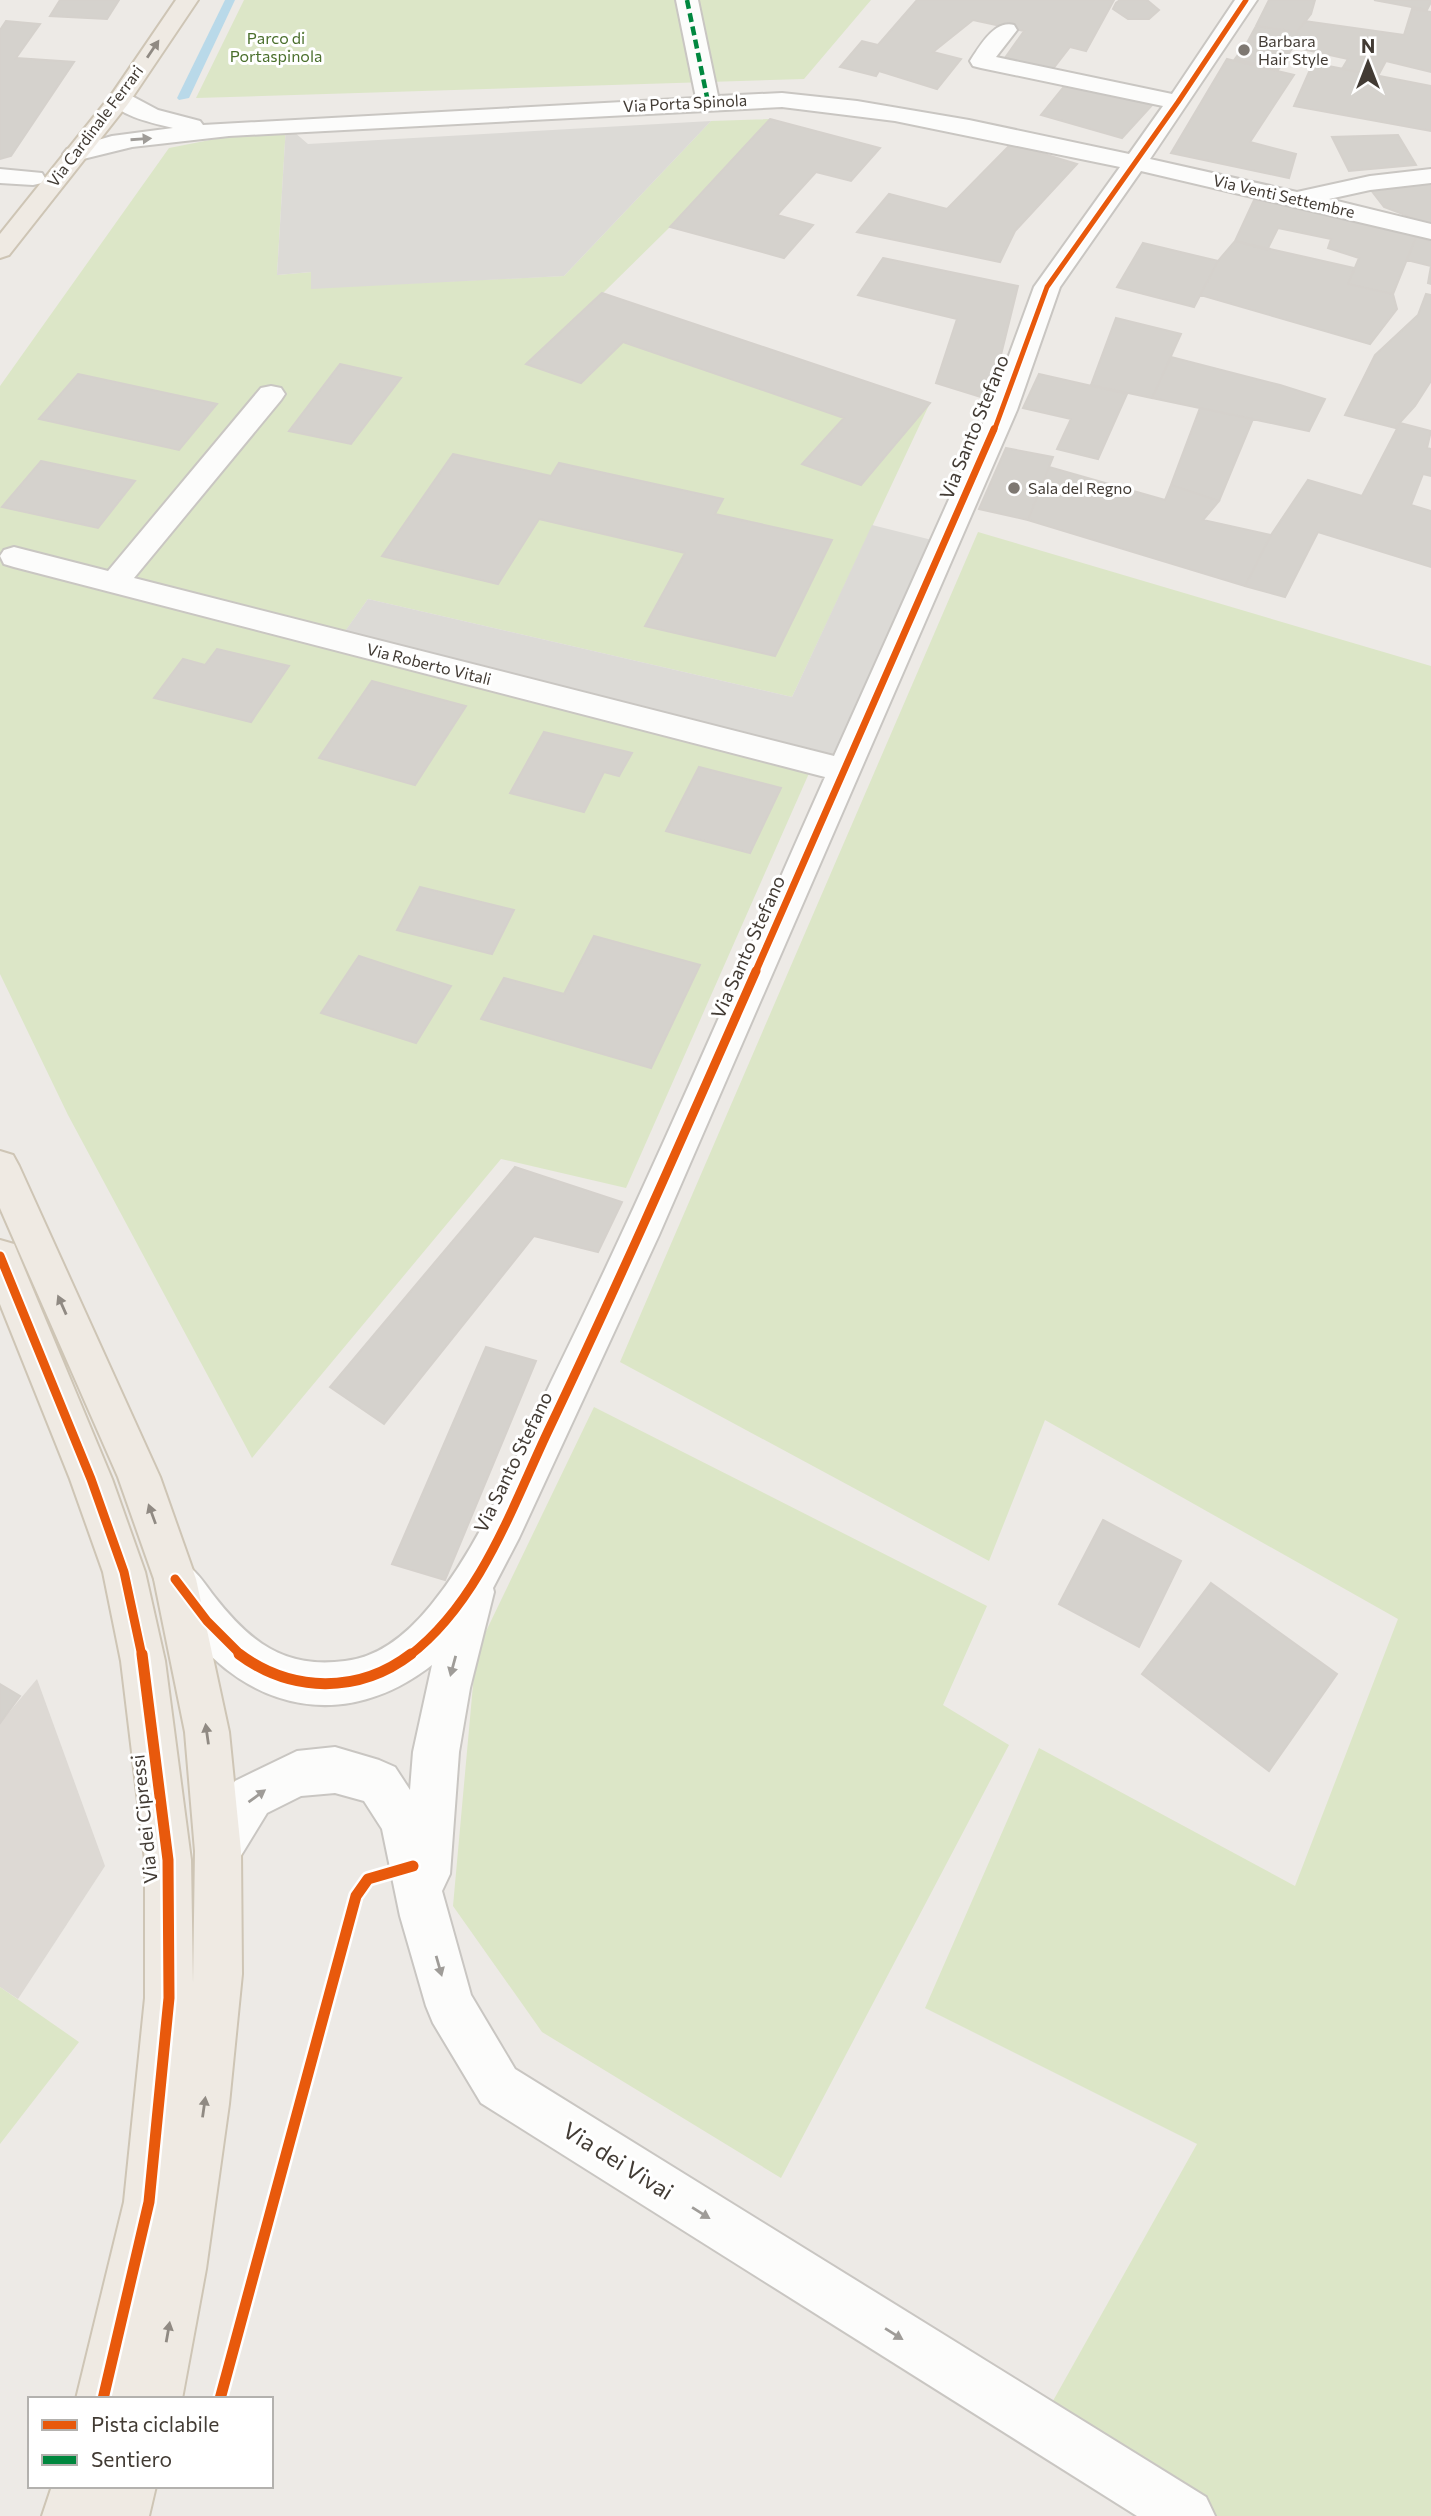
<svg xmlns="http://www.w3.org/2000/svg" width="1431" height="2516" font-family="Commissioner,sans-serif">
<rect width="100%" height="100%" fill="#edeae6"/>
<path fill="#ddd9d4" d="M37,1679L105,1866L18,1999L0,1987V1723Z"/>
<path fill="#dce6c7" d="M244,0H871L804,79L196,98Z
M770,119L670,227L603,293L930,403L792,697L368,599L332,650L810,771L626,1188L501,1159L252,1458L68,1115L0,974V386L169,148L286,125L277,275L312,272L311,288L564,276L711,121Z
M978,532L1431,666V2516H1189L1040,2424L1197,2144L925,2008L1039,1748L1295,1886L1398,1619L1045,1420L989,1561L620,1362Z
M594,1407L987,1606L943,1705L1009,1745L781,2178L542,2032L453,1906L476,1652Z
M0,1987L79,2042L0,2144Z"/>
<path fill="#dcdad6" d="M711,121L564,276L311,289V272L277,275L286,125L308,144Z
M872,525L944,543L844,770L338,641L368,599L792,697Z"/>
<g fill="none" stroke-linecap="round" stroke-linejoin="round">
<path fill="#b9d9e9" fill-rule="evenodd" d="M225,0H235L189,98L179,100L177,98Z"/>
</g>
<path fill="#d5d2cd" stroke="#d5d1cc" stroke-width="2" d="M60,0H119L107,19L50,16Z
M917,0H1114L1086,51L1070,47L1052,70L1005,58L1024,31L973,20L933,52L961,59L937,89L879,71L876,76L840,67L862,41L878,45Z
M1120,0H1147L1159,10L1149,19H1128L1113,9L1116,3Z
M1269,0H1315L1311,14L1297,32L1256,26Z
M1374,0H1431V2L1427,10Z
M1412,9L1431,12V72L1386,61L1378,76L1342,69L1348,59L1293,47L1297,32L1305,21L1404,35Z
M6,21L40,24L16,58L74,62L11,156L0,159V30Z
M1256,26L1297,32L1293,47L1248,41Z
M1248,41L1293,47L1278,70L1235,59Z
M1227,59L1294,75L1250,142L1296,154L1289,178L1171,153Z
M1313,63L1431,86V131L1294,106Z
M1066,84L1153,104L1122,138L1041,115Z
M770,119L880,148L851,181L816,172L777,215L813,225L784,258L670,227Z
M1398,135L1416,165L1349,171L1332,137Z
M1011,144L1077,164L1015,231L1000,262L857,232L889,194L947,209Z
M1431,183V225L1384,207L1371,190Z
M1254,200L1304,209L1416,237L1393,294L1348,284L1359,258L1328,248L1331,239L1278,228L1267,250L1235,241Z
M1416,237L1431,241V284L1428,283L1431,266L1407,260Z
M1235,241L1354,268L1348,284L1393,294L1397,309L1370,344L1200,295L1218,261Z
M1143,243L1218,261L1194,307L1117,287Z
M883,258L1018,286L998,367L981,397L936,383L957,319L858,295Z
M602,293L930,403L861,485L802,464L844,418L623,342L581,383L526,364Z
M1426,294L1431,295V381L1415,406L1395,428L1345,415L1375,355L1418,315Z
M1116,318L1181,334L1152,398L1091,385Z
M1171,357L1280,385L1325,399L1309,431L1152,398Z
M340,364L401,378L351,444L289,431Z
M78,374L217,404L179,450L39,419Z
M1039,374L1127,394L1098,459L1057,449L1071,419L1023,408Z
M1200,408L1253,419L1219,501L1171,485Z
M1400,423L1431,431L1427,448L1431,449V476L1423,474L1411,505L1431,511V567L1318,532L1285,597L1245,586L1271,535L1308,480L1362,496Z
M1006,448L1053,457L1028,520L979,509Z
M453,454L551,476L559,463L723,499L715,514L832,540L775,656L645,626L685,553L539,519L498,584L382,556Z
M41,461L135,481L98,528L2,507Z
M1049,467L1165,500L1171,485L1219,501L1203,520L1271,535L1245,586L1028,520Z
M217,649L289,666L251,722L154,698L183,659L205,665Z
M372,681L466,706L415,785L319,758Z
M544,732L632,753L619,776L604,772L584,812L510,793Z
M699,767L781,788L750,853L666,831Z
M420,887L514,910L492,954L397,930Z
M594,936L700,965L651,1068L481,1019L504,978L564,994Z
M359,956L451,986L416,1043L321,1013Z
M515,1167L622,1202L598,1252L534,1236L384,1424L330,1387Z
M486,1347L536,1361L445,1580L392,1564Z
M1103,1520L1181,1561L1139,1647L1059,1604Z
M1211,1583L1337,1674L1269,1771L1142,1674Z
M0,1684L20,1696L0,1723Z"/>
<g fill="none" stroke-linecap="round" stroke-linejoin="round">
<g stroke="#c9c6c2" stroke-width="4">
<path id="minor" d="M676,0H698L718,96L782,93L857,101L969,120L1129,154L1163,106L981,68L973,66L970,61C980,46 994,20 1014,25L1017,30L996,57L1172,94L1235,0H1257L1150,159L1297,192L1370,176L1431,169V183L1370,190L1329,199L1431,224V239L1141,171L1060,287L1017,410L659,1235L519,1538L493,1588L494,1592L470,1688L459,1752L450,1874L442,1891L471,1995L515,2069L1206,2497L1215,2516H1137L481,2103L433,2023L426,2006L400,1916L382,1829L364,1801L335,1793L301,1796L267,1813L234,1867L218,1874L202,1867L195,1851L202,1835L235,1781L297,1751L335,1747L379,1760L395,1767L410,1790L413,1752L432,1665C346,1732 250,1712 186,1628C174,1612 162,1597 154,1579L160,1565L175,1559C194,1566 202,1580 214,1596C250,1642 284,1669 345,1661C381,1657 409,1632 431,1605C484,1540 515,1456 551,1382C649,1183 735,979 825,777L14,567L4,564L0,556L4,550L14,547L108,571L261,388L271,386L281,388L285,394L281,400L134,578L834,756L989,410L1034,287L1120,167L895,121L782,107L229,136L132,147L75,161L67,159L63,154L67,149L112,136L173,128C153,123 121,117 108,99L112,94H128L158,110L200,121L203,125L696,98Z
M0,169L42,173L45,178L42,183L33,185L0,183Z"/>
</g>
<g stroke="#cec5b5" stroke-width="4">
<path id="major" d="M176,0H198L128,104L9,255L0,258V234L112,94Z
M0,1151L13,1155L19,1166L160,1477L196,1579L229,1732L241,1851L242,1974L229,2104L206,2269L182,2399H76L124,2202L145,1998V1860L121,1661L103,1572L70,1479L0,1304V1240L14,1244L19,1256L112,1479L145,1572L165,1661L191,1860L193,1983L195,1851L185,1732L154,1579L118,1477L0,1208Z
M52,2486H156L149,2516H42Z"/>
</g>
<use href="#minor" fill="#fcfcfb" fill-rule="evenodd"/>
<use href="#major" fill="#efeae3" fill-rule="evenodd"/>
<path stroke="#00873e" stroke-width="4.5" stroke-dasharray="9 4.5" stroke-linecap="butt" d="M687,0L708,102"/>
<g stroke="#fff" stroke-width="8">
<path id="cycleway-far3" d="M994,431L1047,287L1178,102L1246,0"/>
</g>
<g stroke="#fff" stroke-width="10">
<path id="cycleway-far2" d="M755,973L994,429"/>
</g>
<g stroke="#fff" stroke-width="13">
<path id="cycleway-far1" d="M0,1256L91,1479L124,1572L142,1656
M175,1579L207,1621L242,1656
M409,1656C480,1602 512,1507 549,1429C621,1278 688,1125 756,971"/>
</g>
<g stroke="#fff" stroke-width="16">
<path id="cycleway" d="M239,1654C291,1693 359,1694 411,1654
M103,2399L149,2202L169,1998L168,1860L142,1654
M220,2399L356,1896L368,1879L413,1866"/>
</g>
<use href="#cycleway-far3" stroke="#e8590c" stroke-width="5"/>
<use href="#cycleway-far2" stroke="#e8590c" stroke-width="7"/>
<use href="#cycleway-far1" stroke="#e8590c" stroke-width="9"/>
<use href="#cycleway" stroke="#e8590c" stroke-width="11"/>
</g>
<defs><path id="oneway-solid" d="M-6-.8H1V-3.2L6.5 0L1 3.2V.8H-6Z" transform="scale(1.75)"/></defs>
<g fill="#908a83">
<use href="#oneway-solid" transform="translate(153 49) rotate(-56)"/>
<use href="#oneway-solid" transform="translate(62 1305) rotate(-114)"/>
<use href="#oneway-solid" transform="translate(152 1514) rotate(-110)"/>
<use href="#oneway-solid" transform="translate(207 1734) rotate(-98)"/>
<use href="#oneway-solid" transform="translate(204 2107) rotate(-82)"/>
<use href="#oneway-solid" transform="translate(168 2332) rotate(-80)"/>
</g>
<g fill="#9f9c98">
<use href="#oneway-solid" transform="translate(141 139) rotate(-4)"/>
<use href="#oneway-solid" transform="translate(453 1666) rotate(105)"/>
<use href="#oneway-solid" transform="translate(257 1796) rotate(-36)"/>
<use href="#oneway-solid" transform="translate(439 1966) rotate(74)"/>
<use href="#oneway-solid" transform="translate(701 2213) rotate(32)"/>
<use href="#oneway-solid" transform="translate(894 2334) rotate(32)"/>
</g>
<g fill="#7e7872" stroke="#fff" stroke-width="2.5">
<circle cx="1244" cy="50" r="7"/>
<circle cx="1014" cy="488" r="7"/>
</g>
<g text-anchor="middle" stroke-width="6" stroke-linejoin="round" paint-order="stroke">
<g font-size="16" fill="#4a6f2c" stroke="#fff">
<text x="276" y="44">Parco di<tspan x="276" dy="18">Portaspinola</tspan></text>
</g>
<g font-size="16" fill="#423b34" stroke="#fff" text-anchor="start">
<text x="1258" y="47">Barbara<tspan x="1258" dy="18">Hair Style</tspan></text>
<text x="1028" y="494">Sala del Regno</text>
</g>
<g font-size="16" fill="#423b34" stroke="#fff">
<text transform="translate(685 103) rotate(-3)" y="6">Via Porta Spinola</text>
<text transform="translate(95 126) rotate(-53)" y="6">Via Cardinale Ferrari</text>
<text transform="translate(1284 196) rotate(13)" y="6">Via Venti Settembre</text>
<text transform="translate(429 664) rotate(14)" y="6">Via Roberto Vitali</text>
</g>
<g font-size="19" fill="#423b34" stroke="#fff">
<text transform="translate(974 427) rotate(-68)" y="7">Via Santo Stefano</text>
<text transform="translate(748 947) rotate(-66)" y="7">Via Santo Stefano</text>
<text transform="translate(513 1462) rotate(-64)" y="7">Via Santo Stefano</text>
<text transform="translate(144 1819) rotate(-96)" y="7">Via dei Cipressi</text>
</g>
<g font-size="23" fill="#423b34" stroke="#fff">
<text transform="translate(618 2161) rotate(32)" y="8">Via dei Vivai</text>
</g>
</g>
<rect x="28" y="2397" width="245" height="91" fill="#ffffff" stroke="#b3b1ae" stroke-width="2"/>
<rect x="42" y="2420" width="35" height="10" fill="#e8590c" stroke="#b3b1ae" stroke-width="2"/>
<text x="91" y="2432" font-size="21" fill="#423b34">Pista ciclabile</text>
<rect x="42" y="2455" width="35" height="10" fill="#00873e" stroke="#b3b1ae" stroke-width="2"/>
<text x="91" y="2467" font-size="21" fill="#423b34">Sentiero</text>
<g transform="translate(1368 63)" stroke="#ffffff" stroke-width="5" paint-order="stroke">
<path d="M0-5L12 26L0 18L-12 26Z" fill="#423b34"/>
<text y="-10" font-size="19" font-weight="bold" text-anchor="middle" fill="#423b34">N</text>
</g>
</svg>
